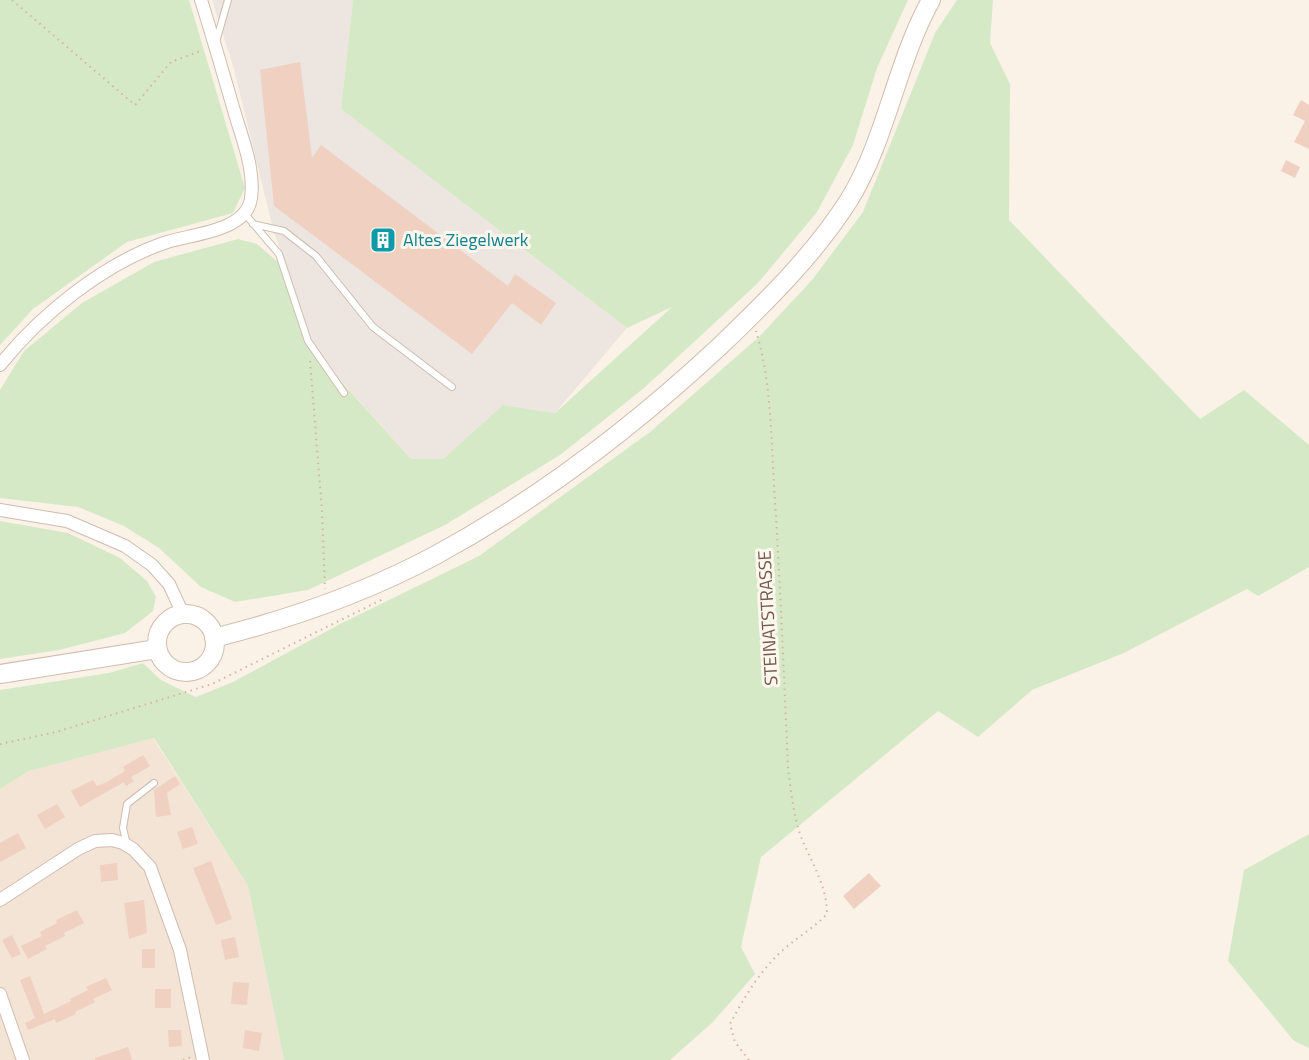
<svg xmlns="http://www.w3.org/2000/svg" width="1309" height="1060" font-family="'Titillium Web',sans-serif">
<rect width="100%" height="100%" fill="#fbf2e7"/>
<path fill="#f3e4d6" d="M153,738L248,886L284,1060H0V789L29,771Z"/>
<path fill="#ece5e0" d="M212,0H353L341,109L627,328L555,413L503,405L443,459H411L338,377L312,340L273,229L234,69Z"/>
<path fill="#d6e9c6" d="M0,0H189L245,188L233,213L127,242L33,309L0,345Z
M353,0H908L877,68L853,145L817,212L758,283L644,388L560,455L445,525L308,590L235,602L201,587L159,548L124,526L78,507L0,498V390L24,351L82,303L154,262L238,239L257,244L279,263L304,340L411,459H443L503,405L555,413L672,307L627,328L341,109Z
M957,0H993L990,43L1010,84L1009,220L1200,419L1244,390L1309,445V567L1258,596L1247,589L1124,653L1032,690L978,737L938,711L761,857L741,947L755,974L713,1022L670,1060H284L248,886L154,738L29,771L0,789V690L109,673L143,663L161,680L196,697L233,682L342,623L479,556L650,432L759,337L812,280L863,212L935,33Z
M0,521L68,533L120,558L147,581L156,597L153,611L125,633L59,650L0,659Z
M1309,834V1048L1294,1041L1228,961L1244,870Z"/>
<path fill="#f0d0c0" d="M300,62L312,158L321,145L508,286L515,274L556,303L541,325L512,303L472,354L274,206L260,70Z
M1301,100L1309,105V149L1294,142L1305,121L1293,115Z
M1286,160L1300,167L1295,178L1281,171Z
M143,755L150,766L131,777L134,781L126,786L124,782L80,807L71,791L93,780L97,786L107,782L125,771L123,767Z
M175,776L180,784L167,793L171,815L156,817L154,790Z
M57,804L65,817L45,829L37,815Z
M192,827L198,844L183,849L177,832Z
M18,833L26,848L0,862V843Z
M211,861L232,919L216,925L193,868Z
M117,863L118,880L101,882L100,865Z
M869,873L881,886L854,909L843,896Z
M144,900L147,933L129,939L124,903Z
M77,910L84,923L64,933L65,936L45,946L47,949L28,959L21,946L42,936L40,932L57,923L56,920Z
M12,935L21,954L12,958L2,940Z
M235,937L239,957L225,960L221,940Z
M142,949H155V968H142Z
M30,976L44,1014L71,1001L70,999L88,990L86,987L106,978L112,990L93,999L95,1002L75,1012L76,1014L56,1023L55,1019L28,1030L25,1023L35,1018L20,980Z
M233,982L249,983L247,1005L231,1004Z
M155,989H171V1008H155Z
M168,1030H181L182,1046L169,1047Z
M245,1030L262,1033L259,1051L243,1048Z
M128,1047L132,1060H95V1058Z"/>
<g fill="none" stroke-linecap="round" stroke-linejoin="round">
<g stroke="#cfbcb0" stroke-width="8">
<path id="lane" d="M216,42L228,0
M245,214L279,254L308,341L344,393
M253,224L284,231L316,256L373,327L452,387
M127,845L123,828L127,804L154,783"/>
</g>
<g stroke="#cfbcb0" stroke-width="14">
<path id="street" d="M0,365C41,314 104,263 167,242C193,234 247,231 251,198C255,170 243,141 235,114C224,76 213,38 201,0
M0,510L67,521L125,546L152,565L169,584L183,614
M0,900L78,849L95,841L112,840L123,843L133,849L150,867L180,950L203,1060
M0,994L23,1060"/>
</g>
<g stroke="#d2bbae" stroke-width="20">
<path id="secondary" d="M157 643a29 29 0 1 1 58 0a29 29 0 1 1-58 0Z
M214,638C290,619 367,592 436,555C539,499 633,427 719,347C766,302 814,255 849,200C887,138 896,63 931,0
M0,674L157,649"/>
</g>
<path stroke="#d5b3a3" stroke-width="2" stroke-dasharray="1.5 4.5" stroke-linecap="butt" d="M12,0L135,105L171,62L203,50
M310,361L322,511L325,589
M0,744L56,732L212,684L385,598
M183,1060L191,1057
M749,1060L735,1042L730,1024C743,999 762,968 784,949C799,936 814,928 827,914C827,884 810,861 800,834C793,813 791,790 788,769C784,674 780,580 774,485C771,434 771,380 756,331"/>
<use href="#lane" stroke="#fff" stroke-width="6"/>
<use href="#street" stroke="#fff" stroke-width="12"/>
<use href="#secondary" stroke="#fff" stroke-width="18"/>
</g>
<defs>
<g id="building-square" transform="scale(1.35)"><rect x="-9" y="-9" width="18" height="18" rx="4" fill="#0f9aa8" stroke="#fef7ed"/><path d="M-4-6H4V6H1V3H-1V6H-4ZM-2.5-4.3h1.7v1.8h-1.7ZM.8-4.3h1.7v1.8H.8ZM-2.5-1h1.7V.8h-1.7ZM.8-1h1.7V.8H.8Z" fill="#fff"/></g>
</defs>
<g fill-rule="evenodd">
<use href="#building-square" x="383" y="240"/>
</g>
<g text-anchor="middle" stroke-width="6" stroke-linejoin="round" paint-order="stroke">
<g font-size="18" fill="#0d838f" stroke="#fef7ed" text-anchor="start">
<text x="403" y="246">Altes Ziegelwerk</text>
</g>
<g font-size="18" fill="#74584c" stroke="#fef7ed">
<text transform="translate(768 618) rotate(-93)" y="6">STEINATSTRASSE</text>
</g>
</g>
</svg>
